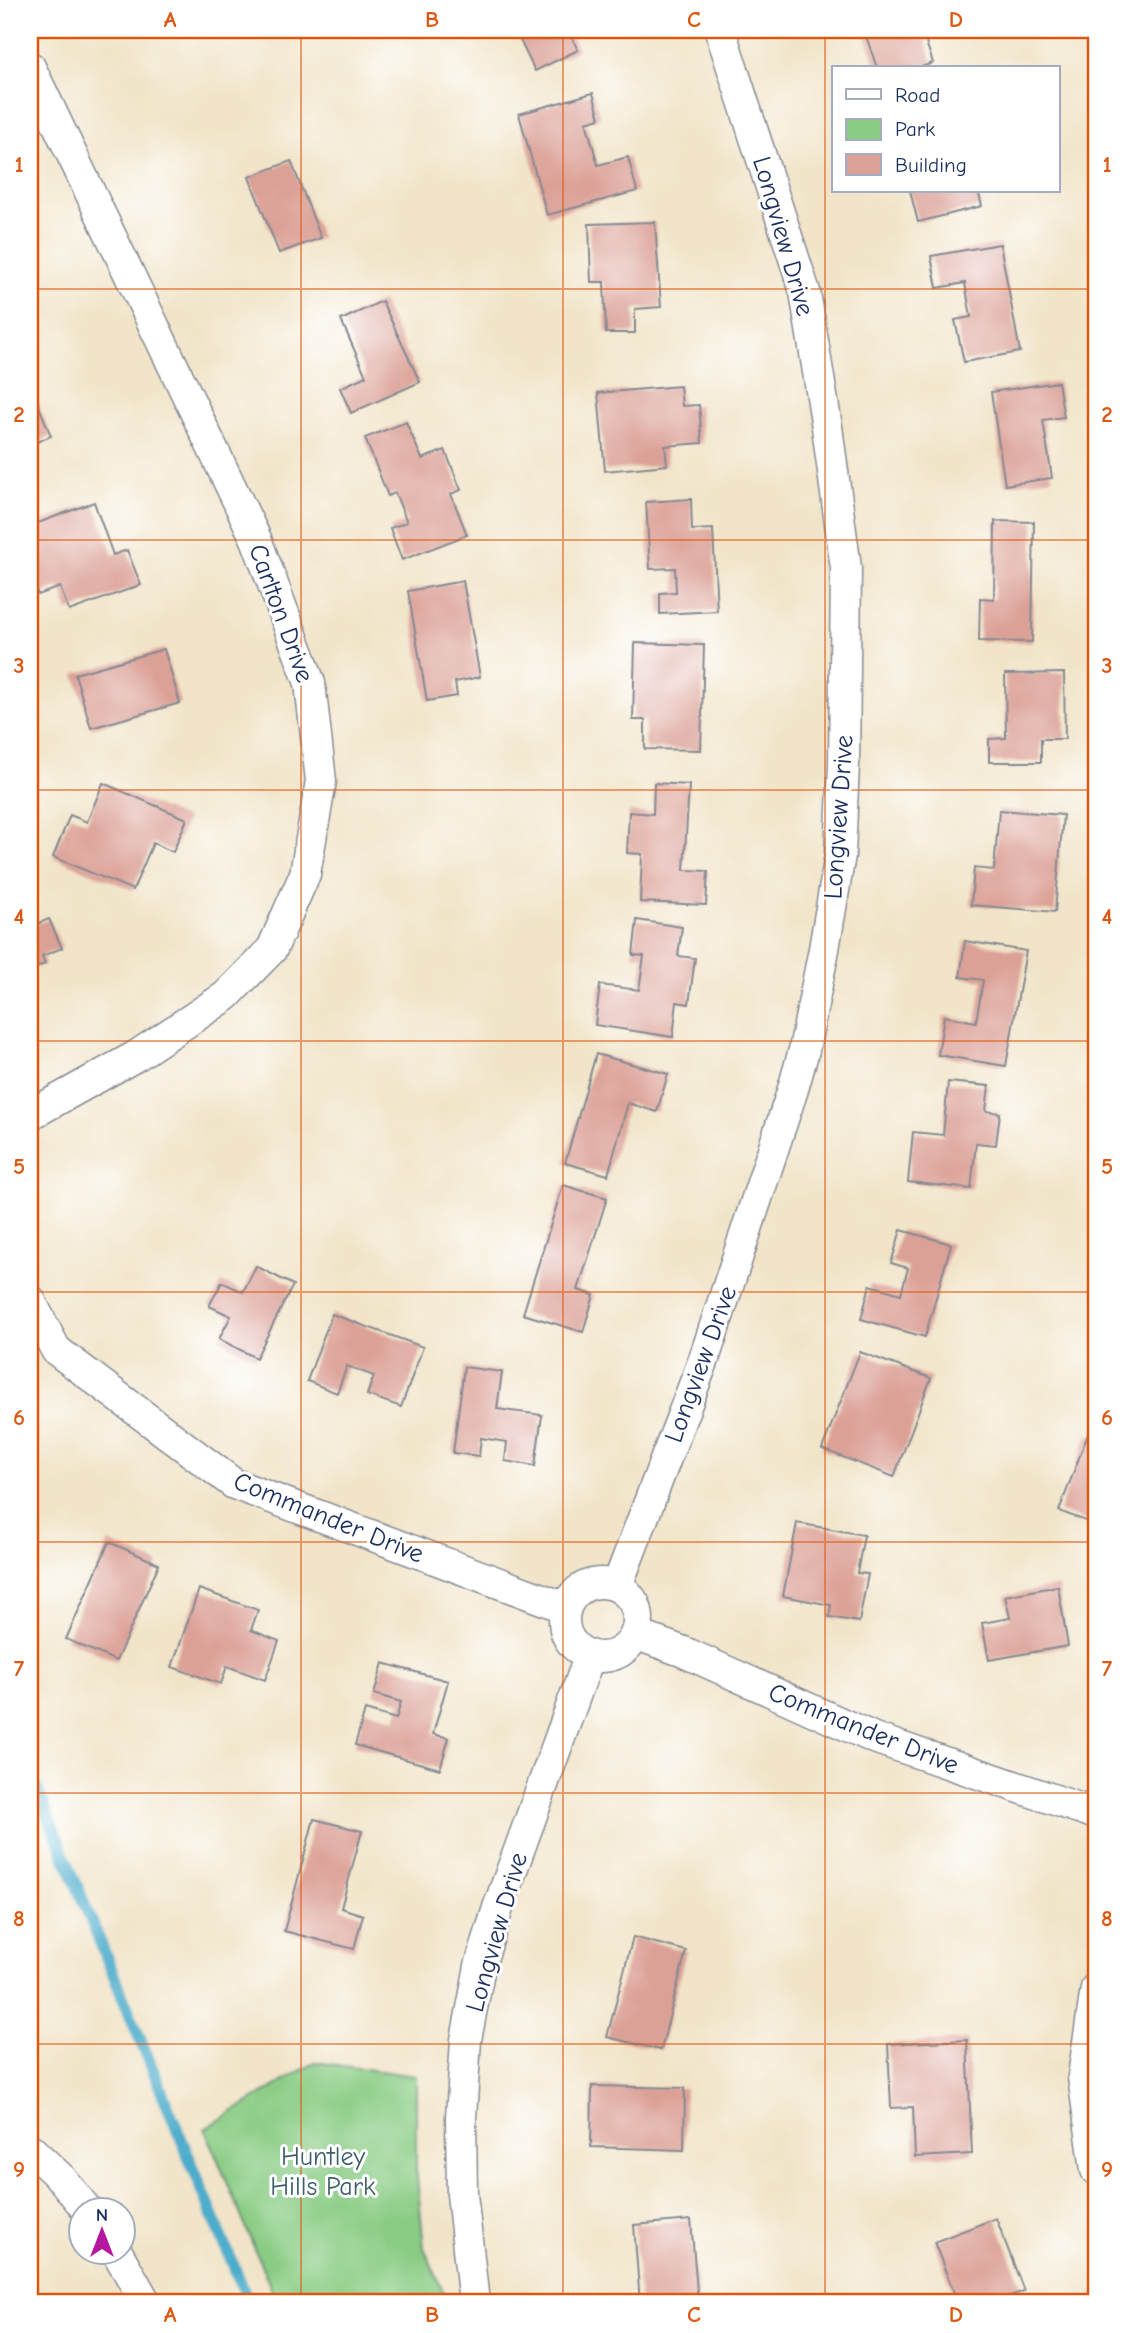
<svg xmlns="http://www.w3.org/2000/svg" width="1126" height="2333" font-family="'Comic Neue',sans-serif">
<rect width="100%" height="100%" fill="#fff"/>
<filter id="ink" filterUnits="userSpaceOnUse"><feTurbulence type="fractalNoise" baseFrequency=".0143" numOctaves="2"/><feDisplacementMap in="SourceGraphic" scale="14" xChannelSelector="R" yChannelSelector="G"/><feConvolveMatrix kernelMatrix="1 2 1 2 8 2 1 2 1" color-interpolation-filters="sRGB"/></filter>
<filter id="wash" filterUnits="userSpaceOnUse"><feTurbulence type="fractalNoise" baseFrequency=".00686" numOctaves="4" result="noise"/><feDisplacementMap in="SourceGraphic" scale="28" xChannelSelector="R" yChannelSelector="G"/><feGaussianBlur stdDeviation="1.57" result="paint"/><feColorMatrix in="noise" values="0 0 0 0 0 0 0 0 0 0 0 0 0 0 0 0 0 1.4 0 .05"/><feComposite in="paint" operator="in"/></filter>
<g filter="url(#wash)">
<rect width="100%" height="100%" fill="#f1e4c8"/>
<path fill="#8acc84" stroke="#527e71" stroke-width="2" d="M315,2062L416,2076V2167L424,2248L448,2303H277L205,2129Z"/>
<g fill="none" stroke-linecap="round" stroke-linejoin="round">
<path stroke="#4caccb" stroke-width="12" d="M30,1772L249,2303"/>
</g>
<g id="blocks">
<path fill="#dba096" d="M515,30H568L578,50L535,71Z
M864,30H922L933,63L918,68H877Z
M593,93L600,118L586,122L598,165L628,157L637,191L547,215L519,114Z
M291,161L321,238L279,253L249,177Z
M910,191H978L982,206L918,222Z
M655,222L661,307L635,309V333H606L604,282H591L589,224Z
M1000,244L1020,352L964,362L955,320L971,317L965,283L937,288L931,256Z
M382,301L420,382L351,413L340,388L366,376L341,320Z
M1058,382L1064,417L1043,420L1052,478L1005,485L991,392Z
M30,384L51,436L30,445Z
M680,386L682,406L699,405L702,443L665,446L667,465L605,471L598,393Z
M406,422L422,459L445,450L461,490L451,494L467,535L402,560L390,528L407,522L395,493L388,496L365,438Z
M691,499L692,530L713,529L717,611L660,614V593L676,592L675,568L650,569L646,502Z
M94,502L113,555L127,550L141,585L69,611L60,587L38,595L30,572V526Z
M995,521L1034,522L1032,642L979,641L980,598L994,599Z
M463,581L480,677L455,682L457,696L427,701L408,591Z
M635,643L704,645L701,750L645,749V720H633Z
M164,649L180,703L91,728L75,674Z
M1064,673L1065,739H1041V762H989V739L1006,738L1005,674Z
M103,783L187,819L173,852L153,843L133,890L53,857L70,815L87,822Z
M654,783L689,785L684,870L708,871L706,905L640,902L642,854L627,853L629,812L653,814Z
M999,810L1063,815L1055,912L971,905L974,868L994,870Z
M49,919L62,948L42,956L45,964L30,970V927Z
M637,920L682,927L678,956L695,958L689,1004L677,1002L673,1037L595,1025L600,985L639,990L644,956L633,955Z
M965,941L1026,951L1006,1066L938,1055L944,1016L976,1022L983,980L960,977Z
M596,1054L668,1074L657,1112L628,1103L608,1175L565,1163Z
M948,1082L989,1086L986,1111L1000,1113L996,1145L976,1143L971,1189L908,1182L913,1132L943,1135Z
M563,1185L607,1198L578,1290L594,1295L583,1332L523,1314Z
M901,1230L951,1244L925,1337L861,1319L870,1285L901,1294L908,1268L891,1263Z
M256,1266L293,1285L256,1358L219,1339L231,1316L209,1306L222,1282L243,1292Z
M332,1314L423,1347L401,1407L367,1395L374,1376L347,1366L337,1393L307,1381Z
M860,1352L931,1378L894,1477L822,1449Z
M464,1367L502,1372L497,1409L542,1415L535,1466L505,1461L507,1442L481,1438L479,1456L453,1453Z
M1088,1434L1096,1437V1525L1059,1511Z
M797,1523L864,1535L857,1573L868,1574L859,1622L829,1617L831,1605L783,1596Z
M109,1542L159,1564L116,1661L66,1639Z
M1058,1586L1068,1646L989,1660L982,1623L1010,1618L1005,1596Z
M199,1589L258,1610L251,1630L279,1641L265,1680L227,1666L221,1684L172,1667Z
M383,1663L448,1681L433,1734L449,1738L440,1769L355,1745L365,1710L396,1719L401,1702L374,1694Z
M314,1819L362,1831L341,1908L363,1915L354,1949L284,1931Z
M633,1937L686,1951L661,2050L607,2037Z
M967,2040L972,2154L915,2157L913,2107L891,2108L888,2044Z
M592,2086L685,2088L684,2150L591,2147Z
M996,2218L1024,2291L992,2303H958L934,2242Z
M691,2220L698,2303H640L634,2225Z"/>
</g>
</g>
<g filter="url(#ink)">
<use href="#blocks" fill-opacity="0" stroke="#868a93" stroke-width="2"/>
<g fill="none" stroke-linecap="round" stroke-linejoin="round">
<g stroke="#868a93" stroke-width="33">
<path id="minor" d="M30,67L256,539L310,683L321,781L305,874L272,949L226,996L136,1056L30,1115
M30,1300L56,1350L234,1484L566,1608
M564 1620a37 37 0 1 1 74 0a37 37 0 1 1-74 0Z
M617,1586L704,1359L793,1089L804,1050L824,949L840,855L844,764L846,568L827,427L805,292L720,30
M635,1634L684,1652L874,1738L1096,1814
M1096,1988L1083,2077L1096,2170
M30,2149L62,2179L87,2210
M117,2252L146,2303
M474,2303L462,2194L461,2117L466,2040L480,1966L498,1908L590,1655"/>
</g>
<use href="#minor" stroke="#fff" stroke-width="30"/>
</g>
</g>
<path fill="none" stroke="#de5710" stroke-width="2" stroke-opacity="0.55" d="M301,30V2303M563,30V2303M825,30V2303M30,289H1096M30,540H1096M30,790H1096M30,1041H1096M30,1292H1096M30,1542H1096M30,1793H1096M30,2044H1096"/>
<g text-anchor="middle" stroke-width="6" stroke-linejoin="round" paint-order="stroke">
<g font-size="26" fill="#1b2f5e" stroke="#fff">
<text transform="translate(784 236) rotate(74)" y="9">Longview Drive</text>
<text transform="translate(282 613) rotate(70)" y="9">Carlton Drive</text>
<text transform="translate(838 817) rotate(-86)" y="9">Longview Drive</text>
<text transform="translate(700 1364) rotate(-70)" y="9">Longview Drive</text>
<text transform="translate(329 1517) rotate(22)" y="9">Commander Drive</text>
<text transform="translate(864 1728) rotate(22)" y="9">Commander Drive</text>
<text transform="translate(496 1932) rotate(-74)" y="9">Longview Drive</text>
</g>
<g font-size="26" fill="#3c5e69" stroke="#fff">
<text x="323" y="2165">Huntley<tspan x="323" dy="30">Hills Park</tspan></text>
</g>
</g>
<rect width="1126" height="2333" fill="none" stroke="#fff" stroke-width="77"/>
<rect x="832" y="66" width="228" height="126" fill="#ffffff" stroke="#a4acbf" stroke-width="2"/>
<rect x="846" y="89" width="35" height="10" fill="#ffffff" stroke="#a4acbf" stroke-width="2"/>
<text x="895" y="102" font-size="21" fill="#1b2f5e">Road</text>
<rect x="846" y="119" width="35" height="21" fill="#8acc84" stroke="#a4acbf" stroke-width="2"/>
<text x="895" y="136" font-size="21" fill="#1b2f5e">Park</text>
<rect x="846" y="154" width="35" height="21" fill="#dba096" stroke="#a4acbf" stroke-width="2"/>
<text x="895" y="172" font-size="21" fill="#1b2f5e">Building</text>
<g transform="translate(102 2231)"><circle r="33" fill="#ffffff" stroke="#a4acbf" stroke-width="2"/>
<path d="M0-5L12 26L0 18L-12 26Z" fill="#b5179e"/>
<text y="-10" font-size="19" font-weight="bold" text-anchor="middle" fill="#1b2f5e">N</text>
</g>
<rect x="38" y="38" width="1050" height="2256" fill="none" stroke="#de5710" stroke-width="2.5"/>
<g font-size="23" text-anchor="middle" font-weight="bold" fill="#de5710">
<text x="170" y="27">A</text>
<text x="432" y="27">B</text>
<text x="694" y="27">C</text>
<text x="956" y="27">D</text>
<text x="19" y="172">1</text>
<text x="1107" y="172">1</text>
<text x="19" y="422">2</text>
<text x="1107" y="422">2</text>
<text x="19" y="673">3</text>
<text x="1107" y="673">3</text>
<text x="19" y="924">4</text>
<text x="1107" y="924">4</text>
<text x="19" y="1174">5</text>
<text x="1107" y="1174">5</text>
<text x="19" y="1425">6</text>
<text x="1107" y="1425">6</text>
<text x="19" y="1676">7</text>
<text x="1107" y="1676">7</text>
<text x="19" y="1926">8</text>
<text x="1107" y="1926">8</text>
<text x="19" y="2177">9</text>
<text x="1107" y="2177">9</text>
<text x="170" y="2322">A</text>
<text x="432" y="2322">B</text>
<text x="694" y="2322">C</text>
<text x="956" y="2322">D</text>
</g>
</svg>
